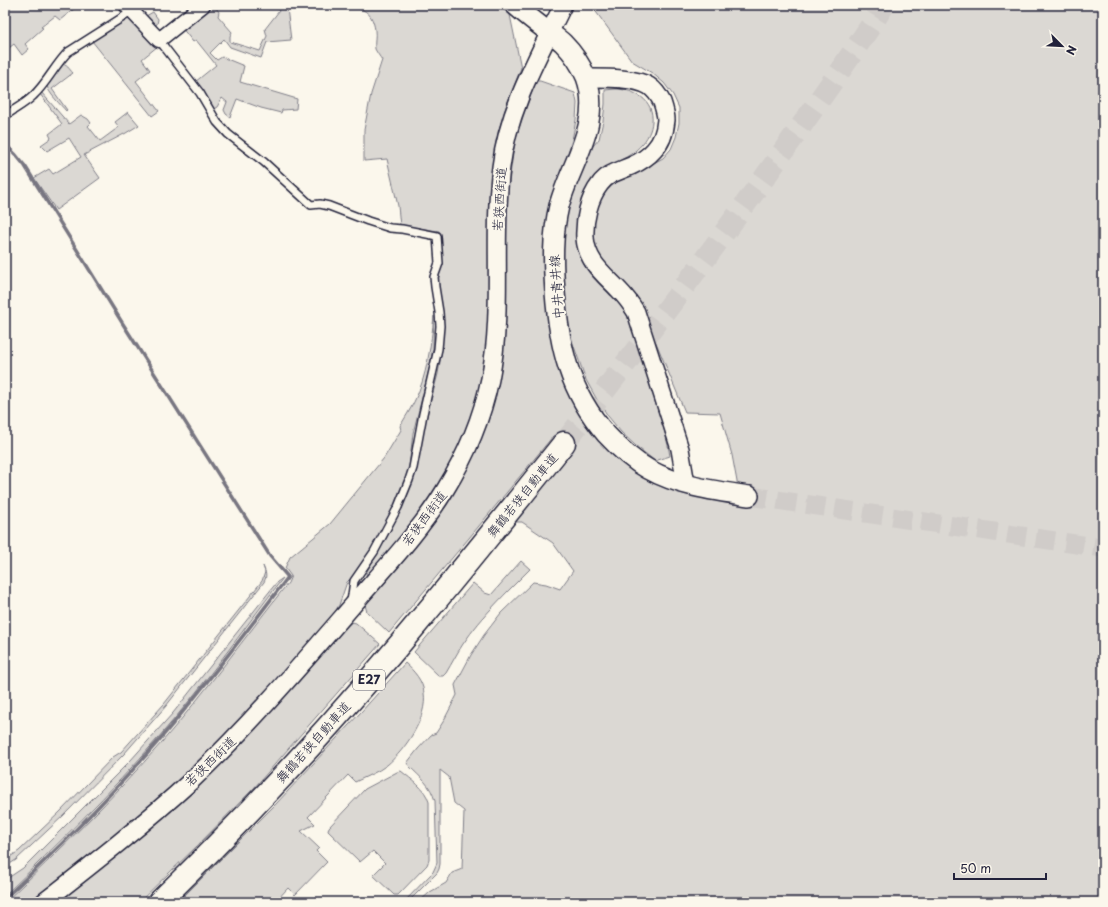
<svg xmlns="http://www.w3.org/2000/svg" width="1108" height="907" font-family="'Playpen Sans','Klee One',sans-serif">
<rect width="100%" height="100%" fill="#fbf7ec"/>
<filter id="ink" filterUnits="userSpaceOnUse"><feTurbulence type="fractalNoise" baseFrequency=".025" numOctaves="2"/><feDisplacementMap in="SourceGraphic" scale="8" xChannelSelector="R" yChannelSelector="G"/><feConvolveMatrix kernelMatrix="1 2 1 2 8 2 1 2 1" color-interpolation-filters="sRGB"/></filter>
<g filter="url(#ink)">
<path fill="#dbd8d3" stroke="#7e7d87" d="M5,5H79L60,20L55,16L41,27L43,28L25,44L29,49L22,55L14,44L5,51Z
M139,5H146L140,10L146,16L153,12L158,19L157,24L153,27L135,8Z
M211,5H214L219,12L218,16L232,32L230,36V42L260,51L267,36L265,29L279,11L275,5H280L287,8L291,40L267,42L261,58L230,47L224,39L210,53L217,60L222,57L244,66L240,82L297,99L296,109L282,110L281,113L261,108L237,99L230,117L226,114L224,110L227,102L222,98L217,107L212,110L195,82L216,65L196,40L193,42L182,28Z
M341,5H498L510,15L521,68L507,104L500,126L496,142L491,177L489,237V317L484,371L476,406L458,449L440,485L420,513L367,578L366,573L387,537L402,508L413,481L416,469L427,415L438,374L442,349L443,326L438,288L439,273L443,264L439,231L400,226L398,206L387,159L364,161V130L371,94L382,60C380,57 377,53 375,49C374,43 376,36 375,30C372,8 359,8 341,5Z
M591,5H1103V902H419L430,892L446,883L452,873L462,869L464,811L454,803L449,777L440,770V864L439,869L437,873L408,902H404L433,872L437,863L435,801C431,785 420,777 409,766L407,763L418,749L431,735L436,733L443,722L457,695L455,685L471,655L484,635L501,613L533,582L546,584L560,589L573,571L553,543L522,522H512L568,446L554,435L469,538L389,633L367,612L365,605L366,598L473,453L504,248L506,203L513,154L517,134L525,111L536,81H540L575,93L577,103L576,120L572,140L559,181L558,358L655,481L680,493L706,499L750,504L738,487L732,455L720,413L685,412L642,309L627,285L603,263L597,251L594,239L593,224L597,208L602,197L609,185L620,178L650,165L663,158L671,149L676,137L679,123V108L673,95L664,83L652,73L632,61Z
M128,17L158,46L142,59L150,70L136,81L159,111L152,116L92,41L123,20Z
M61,64C67,64 69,69 73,73L52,89L67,110L66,111C62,106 47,92 47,85C48,79 57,69 61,64Z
M615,89C623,89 631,91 638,95C657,105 655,129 643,143C633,155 620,161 607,167L579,248C581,255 582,262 586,268C597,286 618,297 628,316C637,333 641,353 646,371C655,399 665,427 670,456L655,461L636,446L621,432L608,416L596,398L586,380L567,327L561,249L567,205L585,162L593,146L599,139L603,121L605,104V90Z
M41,92L69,124L81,115L88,119L91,123L88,126L100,141L119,127L115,122L128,112L139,125L126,133L84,155L100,178L56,210L34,178L49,169L53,174L81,157L69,138L47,151L41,145L51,138L49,134L62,124L40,94Z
M434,316L433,348L429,370L413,433L409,467L406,477L395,505L372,549L353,576L347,582L339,605L331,620L216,746L158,801L109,842L32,902H5C59,851 113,798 162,742C206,691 246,636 288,583L291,576L285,568L290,557L330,524L384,458L401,430L400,426C405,418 410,410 414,402C427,377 431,344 434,316Z
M521,561L530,569C506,593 482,616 463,644C457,653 452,663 446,673L443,676H439L414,652L473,583L485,593L491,595Z
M263,566C266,573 267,576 264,582L166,706L124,754L63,816L16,860L5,867V860L19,851L60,812L113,757L121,752L164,704L262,581L265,572Z
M283,578C242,631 203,687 158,738C110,793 58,844 5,895V880L23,868L130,761L173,713L277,582Z
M352,622L356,623L380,644L254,788L197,846L139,902H57C103,866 151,831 193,790C248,738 297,682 347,626Z
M405,663C414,671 423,681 424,693C428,717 405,750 387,765C378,772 365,777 355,782L348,775L308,817L315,824L301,831L319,848L316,851L327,862L295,895L288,888L275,902H178L276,804L361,712Z
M401,771C412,780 425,788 429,802V860L427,865L398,895H394L373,875L385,863L373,851L360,862L328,831L329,827L365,789L397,772Z"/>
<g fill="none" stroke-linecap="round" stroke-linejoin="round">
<path stroke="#787681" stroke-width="3.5" d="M5,144L16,155L25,166L123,324L270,556L288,577C246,632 205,687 160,739C112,795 59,848 5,898"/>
<path stroke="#d0ccc9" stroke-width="19" stroke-dasharray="19 10" stroke-linecap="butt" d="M749,496L1103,548"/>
<path stroke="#d0ccc9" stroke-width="22" stroke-dasharray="22 11" stroke-linecap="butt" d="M564,443C646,338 727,232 804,122C831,83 859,45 884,5"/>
<g stroke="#22223b" stroke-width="10">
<path id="service" d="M159,40L200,93L217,122L228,134L264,162L311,205L320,204L329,206L368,221L390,228L402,229L437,236L439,263L434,277L435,287L439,312L440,326L438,349L423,414L413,468L409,480L398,507L374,552L354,581L351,602
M5,116C14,109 25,104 33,96C47,83 55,65 68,52L131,12"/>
</g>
<g stroke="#22223b" stroke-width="17">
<path id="minor" d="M126,5L159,40L203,5"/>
</g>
<g stroke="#22223b" stroke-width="20">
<path id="tertiary" d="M586,78C603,78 634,77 649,86C655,90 659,96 662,102C664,108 666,114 666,120C665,131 662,142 654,150C648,157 640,162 631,166C620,171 608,173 600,184C589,198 584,220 585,238C587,262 604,274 619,290C626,297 631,304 636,312L680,449L686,484
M44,902C94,863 144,824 191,781C249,726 301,665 353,605C384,569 421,530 445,490C466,456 482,418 490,379C504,309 492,238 501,167C508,109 538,57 563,5"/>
</g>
<g stroke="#22223b" stroke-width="22">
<path id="secondary" d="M515,5C526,15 538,24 550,33C554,36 559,39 563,43C572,52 581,65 586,77C603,123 570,164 559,206C552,235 553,263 555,292C559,346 569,391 606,434C618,447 632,460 648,469C678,486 715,491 749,496"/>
</g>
<g stroke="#22223b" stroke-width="25">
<path id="motorway" d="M159,902C194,868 229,833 263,797C370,685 467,564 564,443"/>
</g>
<use href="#service" stroke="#fbf7ec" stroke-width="7"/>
<use href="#minor" stroke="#fbf7ec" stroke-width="14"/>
<use href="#tertiary" stroke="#fbf7ec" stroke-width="17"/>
<use href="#secondary" stroke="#fbf7ec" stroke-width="19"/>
<use href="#motorway" stroke="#fbf7ec" stroke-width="22"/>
</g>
</g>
<g text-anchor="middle" stroke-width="4" stroke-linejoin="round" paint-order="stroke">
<rect fill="#fbf7ec" stroke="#636270" stroke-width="1" x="353" y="670" width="32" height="20" rx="3"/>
<g font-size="12" font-weight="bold" fill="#22223b">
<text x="369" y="684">E27</text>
</g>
<g font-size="13" fill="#22223b" stroke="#fbf7ec">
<text transform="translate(499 199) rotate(-86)" y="5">若狭西街道</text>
<text transform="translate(556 287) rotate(-94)" y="5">中井青井線</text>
<text transform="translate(522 495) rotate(-51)" y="5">舞鶴若狭自動車道</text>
<text transform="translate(424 518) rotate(-53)" y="5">若狭西街道</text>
<text transform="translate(313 742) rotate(-48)" y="5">舞鶴若狭自動車道</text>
<text transform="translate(210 761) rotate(-44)" y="5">若狭西街道</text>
</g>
</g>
<rect width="1108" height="907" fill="none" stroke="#fbf7ec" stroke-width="20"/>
<rect x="10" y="10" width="1088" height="887" fill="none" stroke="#22223b" stroke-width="1.5" filter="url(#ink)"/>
<g transform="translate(1062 46) rotate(114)" stroke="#fbf7ec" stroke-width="3" paint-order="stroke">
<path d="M0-3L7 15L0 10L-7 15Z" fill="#22223b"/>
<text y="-6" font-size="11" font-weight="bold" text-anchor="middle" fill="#22223b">N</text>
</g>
<path d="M954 873v6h92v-6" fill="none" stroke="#22223b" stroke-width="2"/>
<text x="960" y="873" font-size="12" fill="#22223b" stroke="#fbf7ec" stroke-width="3" paint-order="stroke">50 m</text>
</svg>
